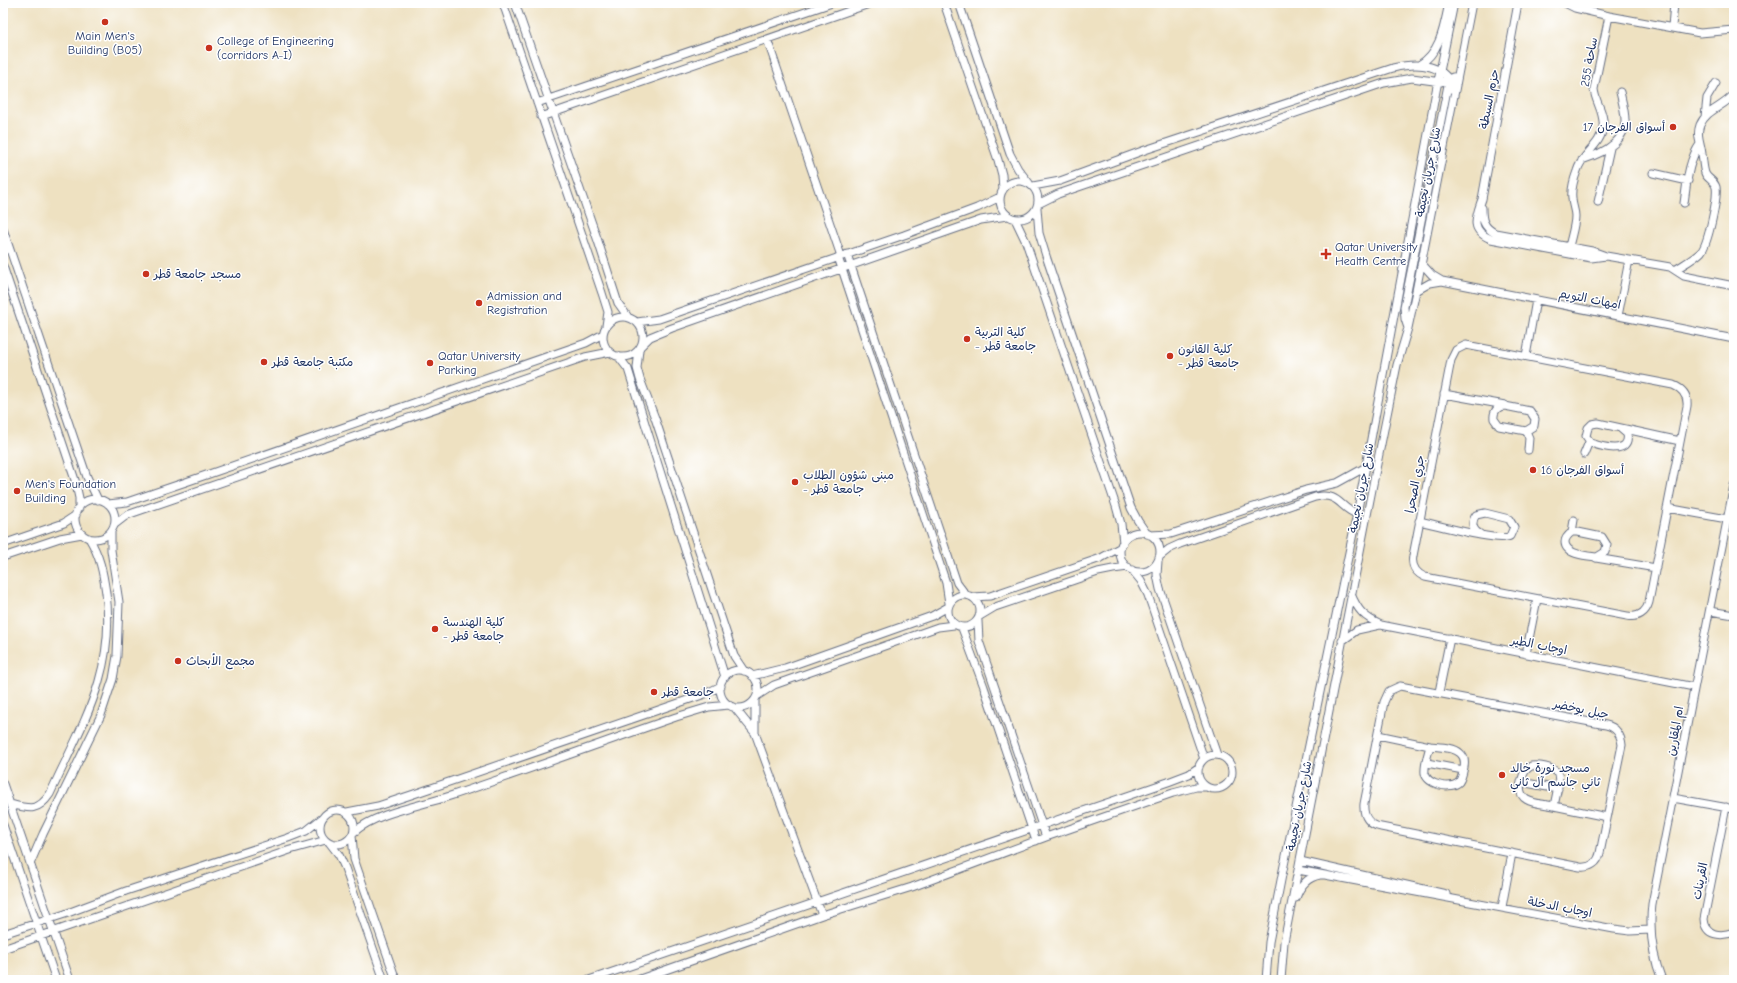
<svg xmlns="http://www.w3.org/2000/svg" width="1737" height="983" font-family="'Comic Neue','Playpen Sans Arabic',sans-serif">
<rect width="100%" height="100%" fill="#fff"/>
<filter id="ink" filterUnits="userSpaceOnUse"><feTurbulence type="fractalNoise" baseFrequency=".025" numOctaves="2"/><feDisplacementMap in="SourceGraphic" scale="8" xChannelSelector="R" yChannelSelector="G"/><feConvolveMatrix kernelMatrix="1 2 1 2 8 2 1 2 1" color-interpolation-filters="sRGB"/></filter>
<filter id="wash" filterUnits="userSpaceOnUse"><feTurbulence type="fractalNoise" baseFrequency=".012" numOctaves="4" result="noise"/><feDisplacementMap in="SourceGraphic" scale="16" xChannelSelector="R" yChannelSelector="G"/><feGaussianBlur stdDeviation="0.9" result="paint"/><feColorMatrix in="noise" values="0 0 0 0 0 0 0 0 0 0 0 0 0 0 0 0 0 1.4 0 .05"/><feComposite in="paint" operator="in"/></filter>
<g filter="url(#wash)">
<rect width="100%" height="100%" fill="#eee1c1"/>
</g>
<g filter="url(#ink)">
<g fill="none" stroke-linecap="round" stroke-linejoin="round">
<g stroke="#656d81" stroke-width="9">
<path id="minor" d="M503,3L602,293L608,312L606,326
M515,3L598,241L618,303L628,317
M944,3L998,160L1002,175L1003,190
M959,3L1010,154L1018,169L1029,183
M1518,3L1482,199C1476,217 1469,230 1491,239L1591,258L1606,256
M1565,3L1575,8L1609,16L1700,33L1734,30
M1672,27L1674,3
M767,39L841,256
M1419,65C1441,52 1444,26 1449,3
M537,103L832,3
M541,117L872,3
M1705,117L1707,98L1716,83
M1582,160C1601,154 1626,143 1625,120C1625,111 1622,101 1620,92
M1653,173L1688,181
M1000 200a19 19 0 1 1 38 0a19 19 0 1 1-38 0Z
M1033,186L1060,181L1145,150L1393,68C1418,62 1447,63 1454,92
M1598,202L1610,148
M1684,203C1687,183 1688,161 1700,144
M1038,204L1058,194L1384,83L1412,78L1441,82L1453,77
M1037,208L1039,233L1047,259L1131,508L1138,521L1147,534
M1482,208C1482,219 1483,227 1495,233L1592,251L1606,256L1670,267L1684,276L1734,286
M1015,219L1026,242L1116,506L1121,524L1123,543
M3,229L87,477L98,500
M1569,247C1571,237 1575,226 1575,216C1575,210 1572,205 1572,198C1571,190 1574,179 1577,171C1582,153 1601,146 1603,127C1605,113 1595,102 1594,89L1609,16
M847,254L957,583L966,595
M838,257L946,583L949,603
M1422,264L1432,275L1442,281
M3,266L75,480L79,498V508
M1675,270C1684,264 1694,259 1701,252C1708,244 1718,198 1716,187C1714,180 1707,179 1705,173C1703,167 1703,160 1702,154C1701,143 1696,136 1700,125C1707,109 1724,107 1734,94
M1416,291L1430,283L1442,281L1734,339
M1618,316L1629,260
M603 337a20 20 0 1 1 40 0a20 20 0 1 1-40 0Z
M637,322L659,319L688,309L904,235L977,208L1000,197
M1408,328L1405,319L1404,307L1449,80
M642,345L650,337L672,328L981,220L1007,216
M1466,345L1673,385C1683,389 1688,396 1687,406L1649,602C1646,613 1638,618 1627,616L1425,577C1416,573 1411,566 1413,556L1451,360L1456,350Z
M639,350L637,368L640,379L655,418L734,656L744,671
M618,356L628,369L632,382L725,677
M1526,356L1536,300
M1444,394L1505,405
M1505,406L1530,411L1535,419L1534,426L1526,431L1499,426L1494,419C1493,411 1498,406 1505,406Z
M1620,428L1627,434C1631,455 1602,447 1591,443L1586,436L1588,428L1592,424L1598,423L1680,441
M1526,431L1529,438L1528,450
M1584,454L1589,442
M75 519a20 20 0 1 1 40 0a20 20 0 1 1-40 0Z
M108,504L127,502L186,482L586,343L603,334
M1667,508L1727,519
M1419,521C1435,524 1500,543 1510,536L1514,527L1509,519L1485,513L1476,515C1471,522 1472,530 1480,534
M114,525L127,515L585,357L610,352
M1572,532H1578L1602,537L1607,545L1605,552L1597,557C1588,556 1565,555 1565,542C1565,538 1568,535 1572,532Z
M1572,532L1574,520
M1120 552a20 20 0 1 1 40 0a20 20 0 1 1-40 0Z
M1150,535L1171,534L1306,490L1337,483L1366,467
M3,544L64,523L76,515
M3,557L60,538L82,534
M1159,557L1169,549L1180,544L1315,497C1340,492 1339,508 1357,514
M1596,558L1656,568
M1158,561L1157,575L1160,589L1217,755
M1132,570L1141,581L1148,595L1204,759
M1351,594C1358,611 1364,617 1381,625L1694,687
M948 611a16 16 0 1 1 32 0a16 16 0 1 1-32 0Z
M972,597L990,596L1101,558L1121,547
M1710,611L1734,615
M980,616L995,607L1098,572L1113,569L1128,567
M978,621L979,641L1046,837
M962,628L984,687L1036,841
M1342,641L1357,630L1380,625
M1526,654L1537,599
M720 689a19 19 0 1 1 38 0a19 19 0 1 1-38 0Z
M752,676L785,668L932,616L948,607
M1400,686L1606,725C1616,727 1621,735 1622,745L1600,853C1598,863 1590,868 1580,867L1381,827C1369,825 1363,816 1364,804L1384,702L1389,691Z
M1439,692L1450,638
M757,696L774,685L938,627L954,625
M755,700V733L822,915
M734,707L755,733
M1378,735L1430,746
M1430,746C1439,747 1454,747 1460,753C1465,757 1465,762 1464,767C1463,772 1462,778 1459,782C1451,790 1427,785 1425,773C1424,765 1428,754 1430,746Z
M1198 772a17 17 0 1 1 34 0a17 17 0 1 1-34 0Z
M1427,763L1463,770
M1531,766C1539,765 1552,767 1558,773L1559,782L1554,806C1538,803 1516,804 1521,782C1523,775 1524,770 1531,766Z
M1521,782L1558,789
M3,784L70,980
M1673,798L1734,809
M10,804C29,809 38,812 50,794C82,724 116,673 106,593C103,572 100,556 89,538
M1554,806L1607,817
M1726,807L1704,919C1705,936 1721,937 1734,932
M320 827a17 17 0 1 1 34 0a17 17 0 1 1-34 0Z
M347,812L378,806L411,795L705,694L721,686
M3,825L56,980
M354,832C377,812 420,806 450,796C525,771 601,743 676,717L709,707L729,705
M352,835L354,859L396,980
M329,842L339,855L345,868L384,980
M1300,861L1446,894
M30,864L43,834L101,715L113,679L117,656L119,602L111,550V531
M1298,870L1614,929L1630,931L1650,930
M1296,898C1300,886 1308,877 1320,875
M1502,907L1512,853
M3,934L65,914L126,891L288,838L306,831L321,819
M3,949L290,850L326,840
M589,980L1168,782L1189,774L1199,767
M637,980L822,915L912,887L1046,837L1173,793L1196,787H1207
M1266,980L1269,942L1282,875L1357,514L1436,91L1454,3
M1281,980L1284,942L1376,469L1397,365L1408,328L1416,291L1472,3
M1662,980C1652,955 1649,931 1652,904L1734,485"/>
</g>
<use href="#minor" stroke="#fff" stroke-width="7"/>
</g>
</g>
<g fill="#c8321e" stroke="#fff" stroke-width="1.5">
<circle cx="105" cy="22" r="4"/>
<circle cx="209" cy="48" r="4"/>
<circle cx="1673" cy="127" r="4"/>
<path d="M1324 248h4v4h4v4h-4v4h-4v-4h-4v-4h4z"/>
<circle cx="146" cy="274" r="4"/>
<circle cx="479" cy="303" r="4"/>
<circle cx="967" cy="339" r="4"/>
<circle cx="1170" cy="356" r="4"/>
<circle cx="264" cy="362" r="4"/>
<circle cx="430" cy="363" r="4"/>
<circle cx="1533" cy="470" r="4"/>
<circle cx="795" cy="482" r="4"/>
<circle cx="17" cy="491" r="4"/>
<circle cx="435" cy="629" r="4"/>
<circle cx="178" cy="661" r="4"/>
<circle cx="654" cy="692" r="4"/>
<circle cx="1502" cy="775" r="4"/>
</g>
<g text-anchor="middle" stroke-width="3" stroke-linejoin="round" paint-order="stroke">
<g font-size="12" fill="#1b2f5e" stroke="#fff" text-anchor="start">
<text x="105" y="40" text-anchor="middle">Main Men's<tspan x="105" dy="14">Building (B05)</tspan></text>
<text x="217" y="45">College of Engineering<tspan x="217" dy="14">(corridors A-I)</tspan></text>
<text x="1665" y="131" text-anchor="end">أسواق الفرجان 17</text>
<text x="1335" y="251">Qatar University<tspan x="1335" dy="14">Health Centre</tspan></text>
<text x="154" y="278">مسجد جامعة قطر</text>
<text x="487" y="300">Admission and<tspan x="487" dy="14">Registration</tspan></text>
<text x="975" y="336">كلية التربية<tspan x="975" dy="14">- جامعة قطر</tspan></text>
<text x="1178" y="353">كلية القانون<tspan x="1178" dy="14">- جامعة قطر</tspan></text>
<text x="438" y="360">Qatar University<tspan x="438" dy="14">Parking</tspan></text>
<text x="272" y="366">مكتبة جامعة قطر</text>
<text x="1541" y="474">أسواق الفرجان 16</text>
<text x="803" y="479">مبنى شؤون الطلاب<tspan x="803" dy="14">- جامعة قطر</tspan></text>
<text x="25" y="488">Men's Foundation<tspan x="25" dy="14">Building</tspan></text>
<text x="443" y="626">كلية الهندسة<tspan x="443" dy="14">- جامعة قطر</tspan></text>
<text x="186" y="665">مجمع الأبحاث</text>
<text x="662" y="696">جامعة قطر</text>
<text x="1510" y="772">مسجد نورة خالد<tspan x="1510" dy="14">ثاني جاسم آل ثاني</tspan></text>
</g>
<g font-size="12" fill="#1b2f5e" stroke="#fff">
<text transform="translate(1589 62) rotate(-80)" y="4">ساحة 255</text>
<text transform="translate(1489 99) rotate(-79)" y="4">حزم السبطة</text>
<text transform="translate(1428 172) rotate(-79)" y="4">شارع جريان نجيمة</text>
<text transform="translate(1590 299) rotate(11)" y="4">امهات التويم</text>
<text transform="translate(1415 484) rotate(-79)" y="4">جري الصحرا</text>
<text transform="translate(1361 488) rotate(-79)" y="4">شارع جريان نجيمة</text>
<text transform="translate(1539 645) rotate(11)" y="4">اوجاب الطير</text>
<text transform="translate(1581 709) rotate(12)" y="4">جبل بوخضر</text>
<text transform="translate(1675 731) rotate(-80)" y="4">ام المقارين</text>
<text transform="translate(1299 806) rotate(-79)" y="4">شارع جريان نجيمة</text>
<text transform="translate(1700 881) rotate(-79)" y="4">القرينات</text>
<text transform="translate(1560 907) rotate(11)" y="4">اوجاب الدخلة</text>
</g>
</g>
<rect width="1737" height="983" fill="none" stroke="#fff" stroke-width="16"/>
</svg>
